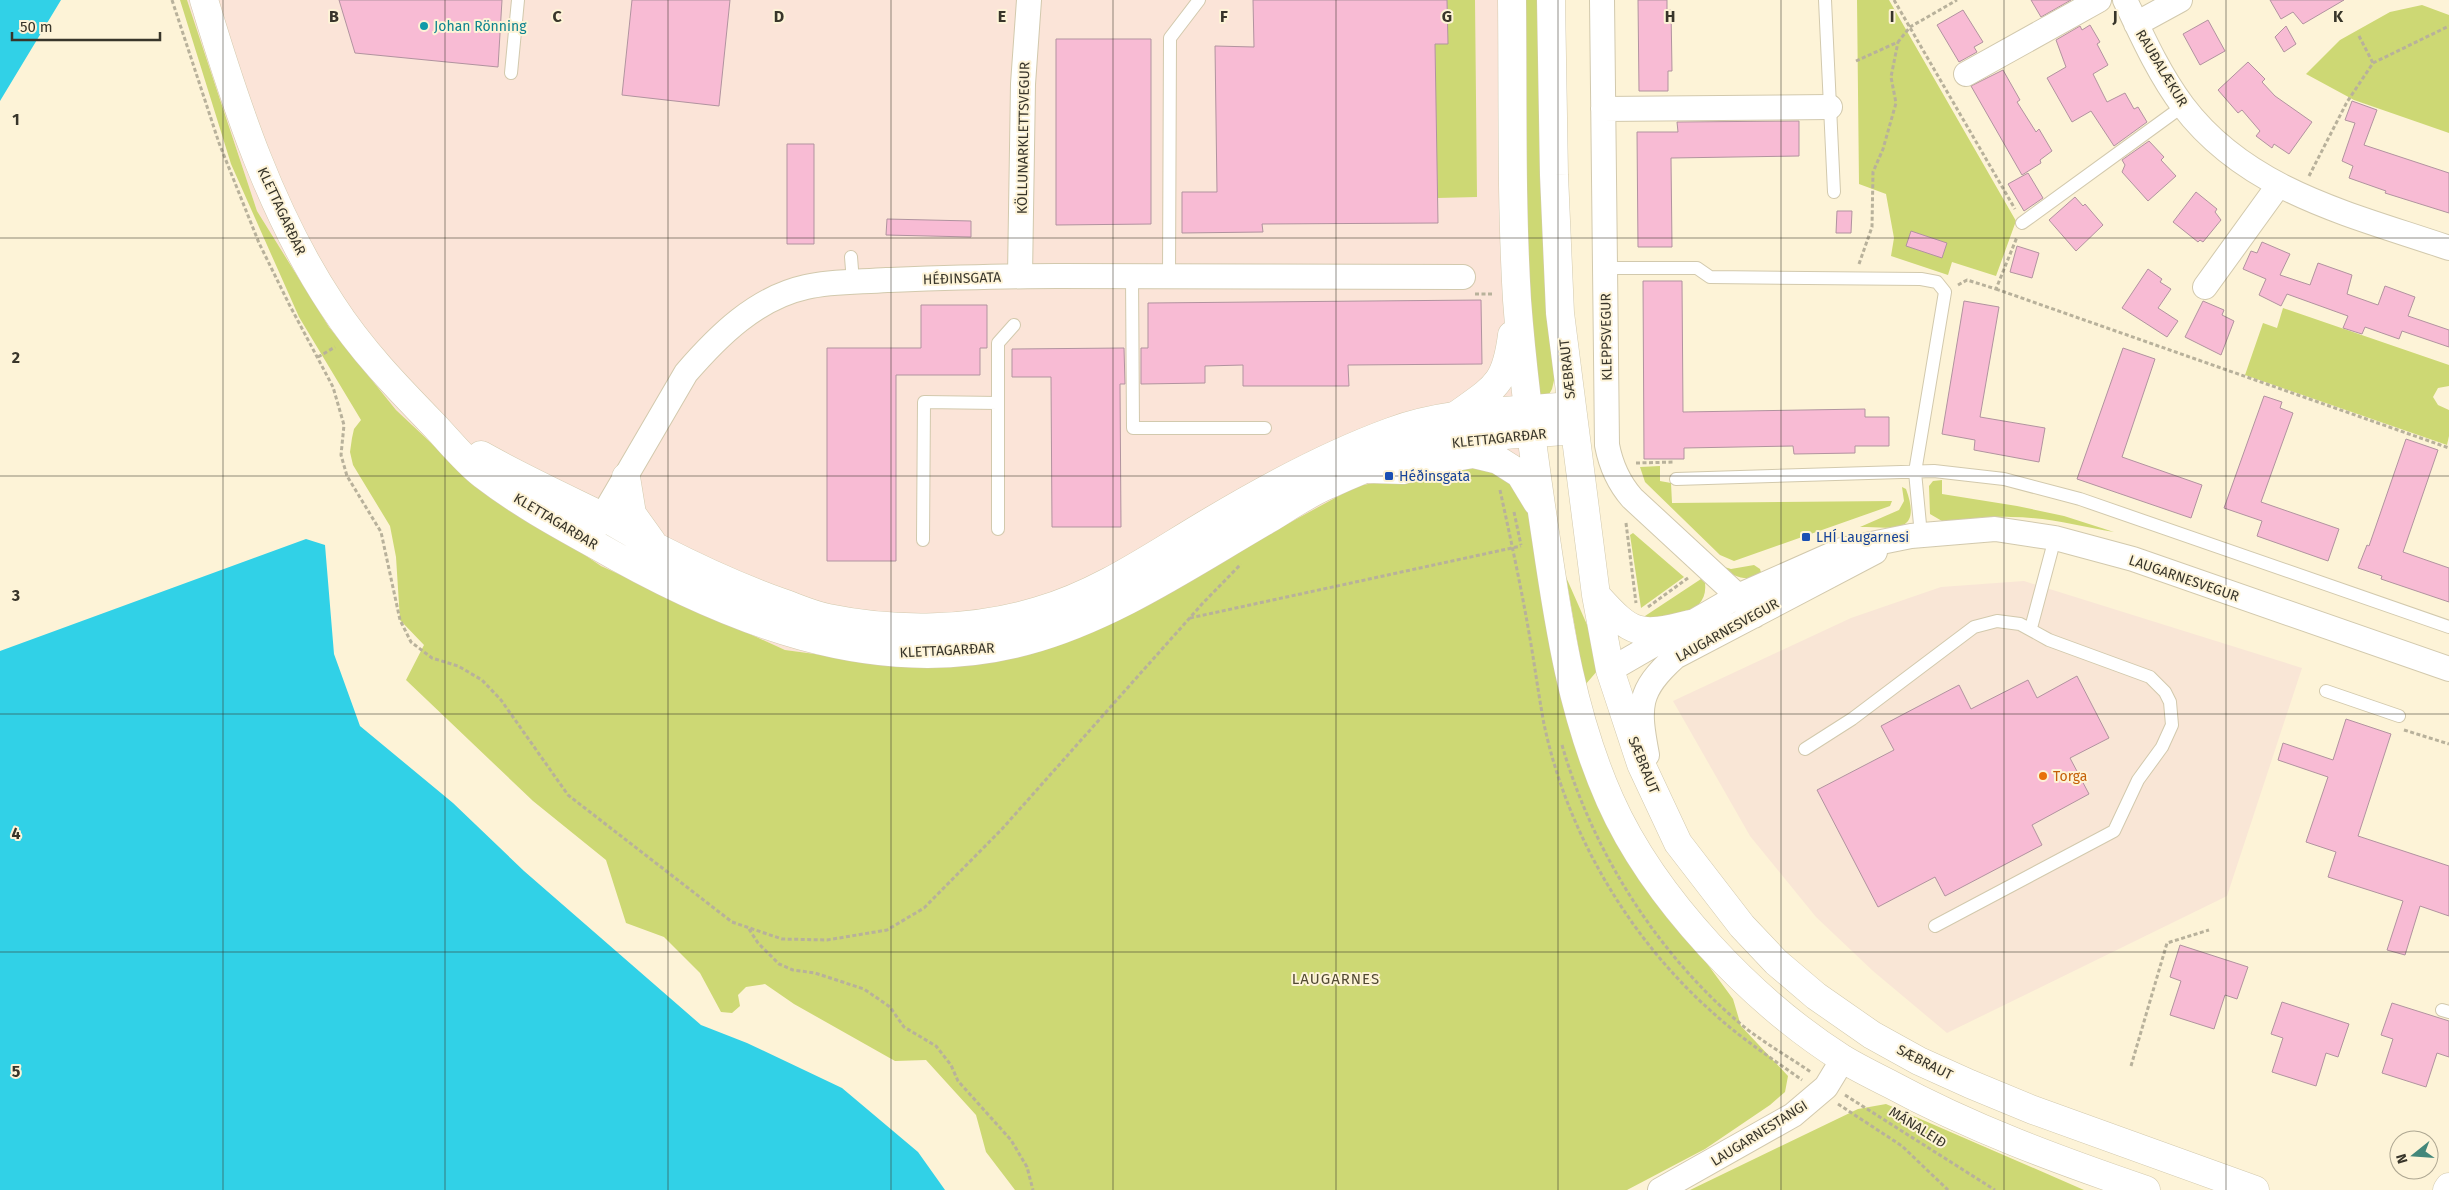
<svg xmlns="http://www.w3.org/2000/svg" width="2449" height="1190" font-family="'Fira Sans',sans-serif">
<rect width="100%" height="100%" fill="#fdf3d7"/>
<path fill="#fbe4d8" d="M187,0H1523L1546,459L1471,466L1357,486L1144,607L1028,655L919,668L785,650L601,566L460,470L396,410L329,327L257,211Z"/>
<path fill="#f9e6d6" d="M2024,581L2302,668L2227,896L1947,1033L1873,971L1816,917L1750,836L1673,701L1851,618L1941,587Z"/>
<path fill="#cdd874" d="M180,0H187L257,211L329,327L396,410L460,470L601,566L785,650L919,668L1028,655L1144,607L1256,541L1357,486L1471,466L1496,470L1525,498L1547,604L1648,883L1733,999L1741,1026L1788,1076L1785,1092L1770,1105L1705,1149L1627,1190H1015L986,1152L976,1115L926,1060L895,1061L794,1004L765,984L746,987L738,995L740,1006L732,1013L721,1012L700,973L664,937L626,923L606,860L533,801L406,680L424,645L400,620L396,557L390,526L353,465L350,452L352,438L354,429L361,420L299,317L231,164Z
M1447,0H1475L1477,197L1437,198L1435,44H1448Z
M1523,0H1541L1556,372L1552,389L1547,398L1538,396L1529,309Z
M1857,0H1889L2016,221L1996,276L1952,262L1948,275L1891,256L1894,238L1886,194L1859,184Z
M2422,5L2449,15V133L2354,100L2306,74L2340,40L2390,12Z
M2283,308L2449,365V386L2438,388L2433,397L2438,405L2449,410V436L2447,445L2245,375L2263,323L2277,328Z
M1660,466V481L1671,483L1672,503L1892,501L1890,506L1734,561L1720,555L1645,482L1640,467Z
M1942,480V494L2017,506L2064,516L2114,532C2080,526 2046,517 2011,517C1987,516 1965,520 1942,521L1930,514L1929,486L1933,481Z
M1902,487L1906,489C1923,536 1892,527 1860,527L1899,510L1904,501Z
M1633,533L1684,577L1641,608L1630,535Z
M1754,565L1760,569L1762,576C1744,581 1735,578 1721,566L1731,569Z
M1566,577L1592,636L1598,670L1585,685Z
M1701,579L1705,583C1709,617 1666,617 1642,618Z
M1886,1104L2068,1183L2084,1190H1690L1858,1109Z"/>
<path fill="#31d1e7" d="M0,0H61L0,101Z
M306,539L325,545L334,654L360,726L453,803L524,871L701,1025L747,1043L842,1088L918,1152L945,1190H0V651Z"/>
<path fill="#f8bbd4" stroke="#b1939f" d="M339,0H502L498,67L355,53Z
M632,0H730L719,106L622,95Z
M1253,0H1447L1448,44H1435L1438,223L1262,224L1263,232L1182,233V192H1217L1215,46L1254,47Z
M1638,0H1667V10H1671L1672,71H1668V91H1639Z
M2031,0H2071L2041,17Z
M2270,0H2344L2303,24L2293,12L2281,19Z
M1963,10L1983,42L1974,47L1977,52L1959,62L1937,25Z
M2208,20L2225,51L2200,65L2183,34Z
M2090,25L2100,42L2097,44L2108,65L2093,74L2107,102L2125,93L2134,109L2138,107L2147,122L2114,146L2091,111L2072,122L2047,78L2066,67L2056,40L2080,26L2082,30Z
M2286,26L2296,44L2284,52L2275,37Z
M1056,39H1151V224L1056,225Z
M2248,62L2265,79L2262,82L2275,96L2312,122L2289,154L2274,144L2272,148L2256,136L2260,131L2242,110L2238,113L2218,90Z
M2003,70L2020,100L2017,102L2036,132L2039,129L2052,151L2040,160L2041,163L2022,175L1971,86Z
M2352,101L2377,110L2364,145L2449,173V213L2385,193L2386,191L2349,178L2353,166L2342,161L2355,123L2345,120Z
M1799,121V156L1671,158L1672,247H1638L1637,132H1678L1677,122Z
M2149,141L2164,157L2161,160L2176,176L2148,201L2122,172L2125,165L2122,160Z
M787,144H814V244H787Z
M2028,173L2043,198L2024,211L2008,184Z
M2196,192L2217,209L2215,212L2221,220L2203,242L2200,240L2198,242L2173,222Z
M2075,197L2083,206L2085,204L2103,225L2076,251L2049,220Z
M1837,211H1852L1851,233H1836Z
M887,219L971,221V237L886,235Z
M1911,231L1947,243L1942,258L1906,246Z
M2262,242L2290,254L2280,275L2310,285L2318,263L2352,275L2347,294L2378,305L2385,286L2415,297L2408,316L2449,330V347L2402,331L2399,339L2365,327L2362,334L2343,328L2348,316L2287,294L2281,306L2259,295L2266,279L2243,269L2251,251L2257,253Z
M2017,246L2039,253L2032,278L2010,272Z
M2148,269L2162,279L2160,282L2171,289L2158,308L2178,321L2167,337L2122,308Z
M1643,281H1682L1683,412L1865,409V417H1889V446H1855V453L1794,454L1793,446L1684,448V459H1644Z
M1481,300L1482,364L1348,365L1349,386H1243V365L1205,366V383L1141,384V348H1148V303Z
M1964,301L1999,307L1980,417L2045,428L2039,462L1974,450L1975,440L1942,434Z
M2203,301L2224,310L2222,315L2234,321L2221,355L2185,337Z
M921,305H987V348H980V375H896V561H827V348H921Z
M1124,348L1125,384H1120L1121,527H1052L1051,377H1012V349Z
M2123,348L2155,359L2122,457L2202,485L2191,518L2077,479Z
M2264,396L2282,402L2280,408L2293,413L2261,502L2339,529L2328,561L2257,536L2262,521L2224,508Z
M2406,439L2438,450L2403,552L2449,568V602L2381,579L2382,576L2358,568L2367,545L2369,546Z
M2077,676L2109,738L2070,758L2089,794L2032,825L2042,845L1945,896L1935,877L1878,907L1817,790L1894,750L1881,726L1959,685L1971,709L2028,680L2037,698Z
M2346,719L2391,734L2358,836L2449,866V916L2420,906L2405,955L2387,950L2403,901L2328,877L2336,852L2306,842L2328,777L2278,760L2283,743L2333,760Z
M2180,945L2248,967L2237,999L2225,995L2214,1029L2170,1015L2181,981L2170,977Z
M2282,1002L2349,1024L2338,1057L2326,1053L2316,1086L2272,1072L2283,1038L2271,1034Z
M2392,1003L2449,1021V1057L2437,1053L2426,1087L2382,1073L2393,1039L2381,1035Z"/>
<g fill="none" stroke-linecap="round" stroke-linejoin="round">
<g stroke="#d2c9ad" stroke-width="14">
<path id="lane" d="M1825,0L1834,192
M511,73L518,0
M2022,223L2183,106
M851,257L853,282
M1605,268H1697L1710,277L1921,279L1937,282L1945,292L1915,472L1921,535
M1132,276L1133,428H1265
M1169,276L1170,38L1199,0
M1676,479L1934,471L2004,479L2080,499L2449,627
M998,529V343L1014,325
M923,540L924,402L998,403
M2031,628L2055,538
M2326,691L2399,716
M1805,749L1852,719L1974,627L1997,621L2020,624L2049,640L2150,677L2165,692L2170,702L2172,725L2162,747L2138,780L2114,831L1935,926
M2442,1010L2449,1012"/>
</g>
<g stroke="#d2c9ad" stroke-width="26">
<path id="street" d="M1602,0L1607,445C1611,466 1618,482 1632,498L1738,596L1754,616
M2125,0C2142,36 2159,74 2183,106C2248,192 2353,215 2449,248
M2136,24L2180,0
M1966,74L2099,0
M1603,109L1830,107
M1020,276L1023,84L1029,0
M2205,287L2278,186
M588,541L686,373C718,336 756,298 806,287C832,281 860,282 887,280C944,278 1000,276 1057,276C1192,276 1328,277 1463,277
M1610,670L1738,596L1842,550L1911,536L1995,529L2055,538L2133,559L2449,669
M1647,755C1638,707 1637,691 1675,657L1875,552
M1660,1190L1793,1115L1826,1087L1843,1059"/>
</g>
<g stroke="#d2c9ad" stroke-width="29">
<path id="secondary" d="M204,0C236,106 271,213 332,305C361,350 397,387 434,425C450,442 465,461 483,475C518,502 556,523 594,544C724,619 875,682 1026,641C1112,618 1191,564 1267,520C1287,508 1307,494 1328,485C1367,467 1410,450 1452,442C1492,434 1533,434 1574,430
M481,455C520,477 561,496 602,516C621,526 639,538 658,548C699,569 740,588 783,603C797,608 812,615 828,618C896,632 971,631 1038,611C1101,593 1155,554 1211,521C1268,487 1327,455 1390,432C1448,410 1510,412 1571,406
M626,477L632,514L652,542"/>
</g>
<g stroke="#d2c9ad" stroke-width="29">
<path id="primary" d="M1512,0C1513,100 1511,201 1517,300C1523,380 1534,460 1546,539C1559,628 1573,717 1610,800C1654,899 1753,1002 1843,1059C1858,1068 1874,1076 1890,1084C1971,1128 2058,1160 2146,1190
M1551,0L1554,175L1560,313L1596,595L1610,670L1617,691L1641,764L1678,843L1742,926L1776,962L1816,996L1872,1035L1919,1061L1970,1084L2033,1110L2255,1190
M1458,414C1496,387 1506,383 1512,335
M1369,469L1403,470L1438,460L1473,454L1498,460L1520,474L1537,502
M1597,596C1632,635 1639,637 1690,624
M2447,1190L2449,1187"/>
</g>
<path stroke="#b8b19b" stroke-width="3" stroke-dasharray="4 2.5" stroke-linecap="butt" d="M172,0L219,143L259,243L289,304L333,387L344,425L341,455L347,476L381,532L400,620L411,642L432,658L458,666L482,680L501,700L568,795L732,922L782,939L827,940L887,930L924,908L1002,829L1203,603L1241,564
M1894,0L2015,209
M2359,36L2373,63
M1856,61L1898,42L1910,27L1957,0
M2309,176L2347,102L2373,63L2449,26
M1859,264L1872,227L1873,172L1883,149L1896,103L1891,77L1898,42
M1958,285L1967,280L1996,289L2017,237
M1996,289L2449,448
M1475,294H1493
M318,357L335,347
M1636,463L1674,462
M1500,490C1510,536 1520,582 1528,627C1534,660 1538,692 1544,724C1567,833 1629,938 1711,1011C1739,1037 1771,1058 1802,1080
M1514,512L1521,545
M1626,523L1636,603
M1648,607L1688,578
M1190,618L1521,546
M2404,730L2449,744
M1562,745C1593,853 1660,959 1748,1030C1768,1045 1790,1058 1811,1072
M749,929L758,943L779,964L793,970L815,973L864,989L890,1007L904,1027L936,1046L951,1065L958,1081L1011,1140L1027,1167L1033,1190
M2131,1066L2167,943L2209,930
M1845,1095L1995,1190
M1838,1104L1902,1146L1948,1190"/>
<use href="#lane" stroke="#fff" stroke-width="12"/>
<use href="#street" stroke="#fff" stroke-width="24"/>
<use href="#secondary" stroke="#fff" stroke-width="28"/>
<use href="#primary" stroke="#fff" stroke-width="28"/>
</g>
<path fill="none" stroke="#38352a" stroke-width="1" stroke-opacity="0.55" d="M223,0V1190M445,0V1190M668,0V1190M891,0V1190M1113,0V1190M1336,0V1190M1558,0V1190M1781,0V1190M2004,0V1190M2226,0V1190M0,238H2449M0,476H2449M0,714H2449M0,952H2449"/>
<circle fill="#0f9aa8" stroke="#fdf3d7" stroke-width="2" cx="424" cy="26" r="5"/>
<g fill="#1a4fb4" stroke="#fdf3d7" stroke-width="2">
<rect x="1384" y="471" width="10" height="10" rx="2.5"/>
<rect x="1801" y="532" width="10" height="10" rx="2.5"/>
</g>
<circle fill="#e8710a" stroke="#fdf3d7" stroke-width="2" cx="2043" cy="776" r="5"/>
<g text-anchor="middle" stroke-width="4" stroke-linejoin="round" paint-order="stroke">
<g font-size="14" fill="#0d838f" stroke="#fdf3d7" text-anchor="start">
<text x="434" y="31">Johan Rönning</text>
</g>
<g font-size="14" fill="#38352a" stroke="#fdf3d7">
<text transform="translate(2162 68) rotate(59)" y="5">RAUÐALÆKUR</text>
<text transform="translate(1023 138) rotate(-89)" y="5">KÖLLUNARKLETTSVEGUR</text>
<text transform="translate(282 211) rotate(65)" y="5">KLETTAGARÐAR</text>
<text transform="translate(962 278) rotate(-2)" y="5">HÉÐINSGATA</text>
<text transform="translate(1606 337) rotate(-91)" y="5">KLEPPSVEGUR</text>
<text transform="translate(1567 369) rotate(-96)" y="5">SÆBRAUT</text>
<text transform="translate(1499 438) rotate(-6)" y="5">KLETTAGARÐAR</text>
<text transform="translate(556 521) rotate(31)" y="5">KLETTAGARÐAR</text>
<text transform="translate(2184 578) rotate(19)" y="5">LAUGARNESVEGUR</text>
<text transform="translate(1727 630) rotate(-29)" y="5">LAUGARNESVEGUR</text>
<text transform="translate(947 650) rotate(-3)" y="5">KLETTAGARÐAR</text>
<text transform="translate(1644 765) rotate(68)" y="5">SÆBRAUT</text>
<text transform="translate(1925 1062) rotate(27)" y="5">SÆBRAUT</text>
<text transform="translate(1918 1127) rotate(32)" y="5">MÁNALEIÐ</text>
<text transform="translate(1759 1133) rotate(-32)" y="5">LAUGARNESTANGI</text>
</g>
<g font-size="14" fill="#164399" stroke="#fdf3d7" text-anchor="start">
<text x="1399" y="481">Héðinsgata</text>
<text x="1816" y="542">LHÍ Laugarnesi</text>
</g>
<g font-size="14" fill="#c56008" stroke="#fdf3d7" text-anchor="start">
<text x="2053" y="781">Torga</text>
</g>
<g font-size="15" letter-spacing="1" fill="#514932" stroke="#fdf3d7">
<text x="1336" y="984">LAUGARNES</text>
</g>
</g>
<g font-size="16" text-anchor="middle" font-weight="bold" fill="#38352a" stroke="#fdf3d7" stroke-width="4" stroke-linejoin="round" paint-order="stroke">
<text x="334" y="22">B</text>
<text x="557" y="22">C</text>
<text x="779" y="22">D</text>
<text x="1002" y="22">E</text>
<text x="1224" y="22">F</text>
<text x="1447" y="22">G</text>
<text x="1670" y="22">H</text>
<text x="1892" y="22">I</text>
<text x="2115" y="22">J</text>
<text x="2338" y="22">K</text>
<text x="16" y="125">1</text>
<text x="16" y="363">2</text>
<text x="16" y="601">3</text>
<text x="16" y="839">4</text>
<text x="16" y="1077">5</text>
</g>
<g transform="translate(2414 1155) rotate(253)"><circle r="24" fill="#fdf3d7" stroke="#aea792"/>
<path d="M0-4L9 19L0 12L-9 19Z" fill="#43877a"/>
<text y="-8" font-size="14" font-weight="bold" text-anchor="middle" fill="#38352a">N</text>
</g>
<path d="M12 32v8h148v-8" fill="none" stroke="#38352a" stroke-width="2.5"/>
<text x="20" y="32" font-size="15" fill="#38352a" stroke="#fdf3d7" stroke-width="4" paint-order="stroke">50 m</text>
</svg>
